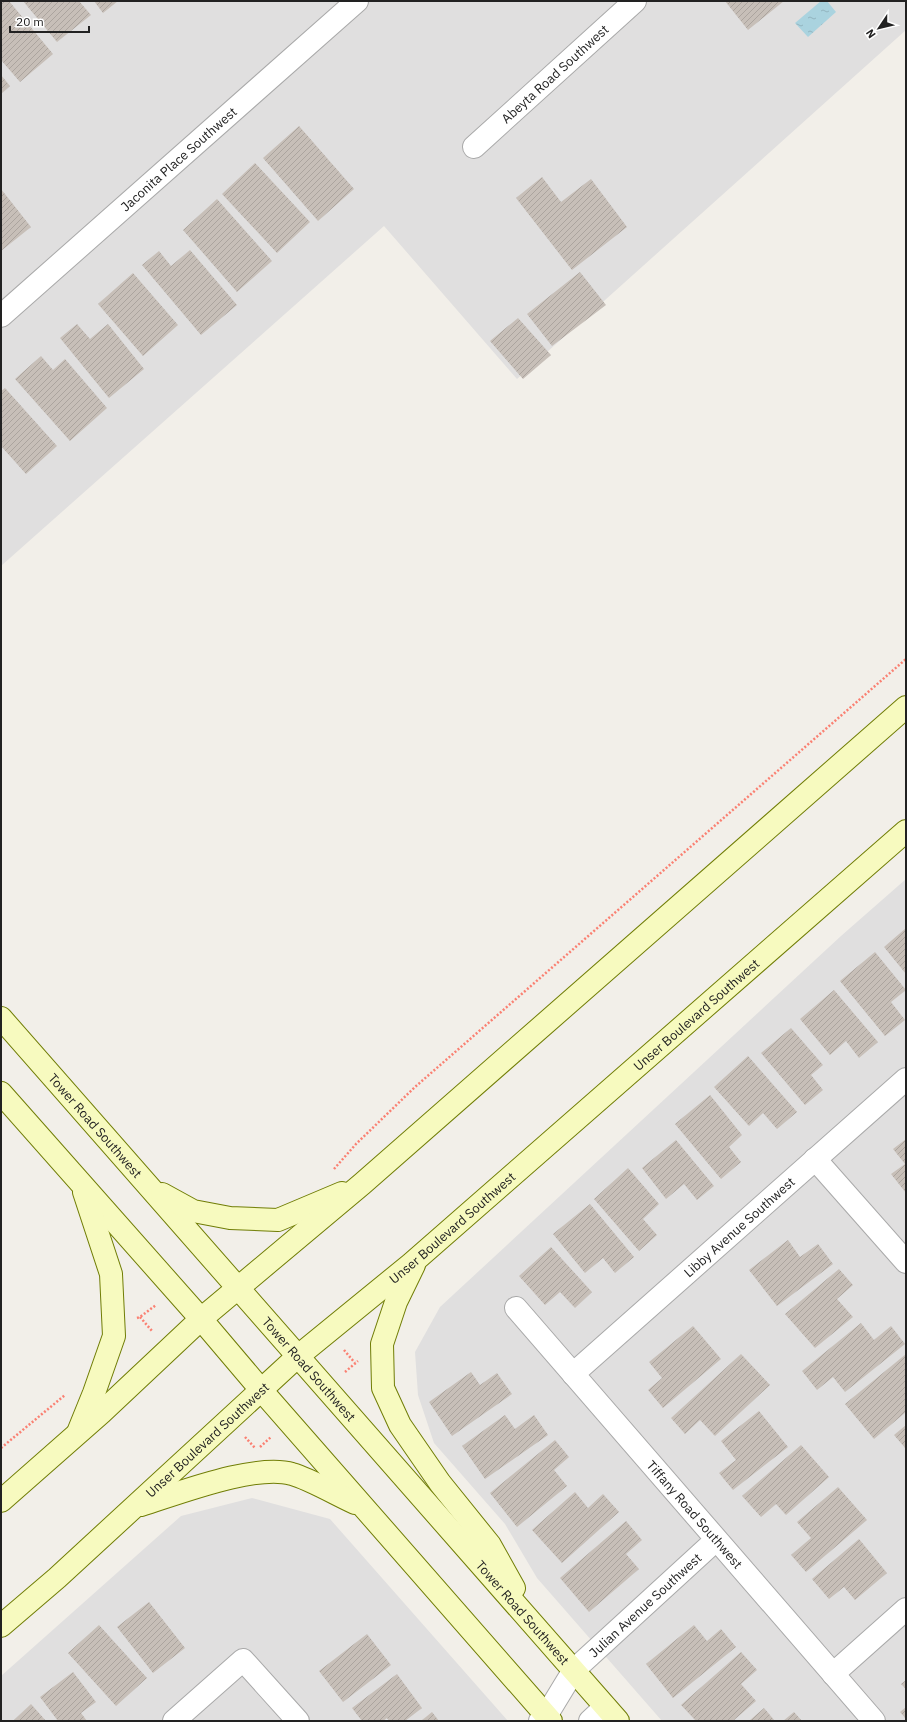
<svg xmlns="http://www.w3.org/2000/svg" width="907" height="1722" font-family="'IBM Plex Sans',sans-serif">
<defs>
<pattern id="water-ripples" width="26" height="14" patternUnits="userSpaceOnUse"><rect width="26" height="14" fill="#aad3df"/><path d="M2 4q2-2 4 0t4 0M15 11q2-2 4 0t4 0" fill="none" stroke="#92b5bf"/></pattern>
<pattern id="building-hatch" width="6" height="6" patternUnits="userSpaceOnUse"><rect width="6" height="6" fill="#c7bfb8"/><path d="M-1 1l2-2M0 6l6-6M5 7l2-2" fill="none" stroke="#aba49e"/></pattern>
</defs>
<rect width="100%" height="100%" fill="#f2efe9"/>
<path fill="#e0dfdf" d="M1,1H906V30L517,379L384,226L1,566Z
M906,879V1721H662L537,1578L505,1524L434,1443L418,1395L415,1352L440,1307L841,936Z
M252,1498L330,1519L508,1721H1V1676L181,1516Z"/>
<path fill="url(#water-ripples)" d="M821,1H827L836,12L808,37L795,23Z"/>
<path fill="url(#building-hatch)" d="M1,1H9L53,54L20,82L1,60Z
M23,1H79L91,15L57,42Z
M94,1H118L103,13Z
M725,1H784L748,30Z
M1,75L10,86L1,94Z
M299,126L354,189L318,221L263,158Z
M255,163L310,222L277,253L222,194Z
M542,177L561,202L591,179L627,227L572,270L516,198Z
M1,189L31,227L1,251Z
M217,199L272,261L237,292L183,230Z
M190,250L237,305L201,335L142,265L159,251L171,266Z
M580,272L606,305L552,346L527,314Z
M133,273L178,325L143,356L98,304Z
M518,318L551,355L523,379L490,341Z
M77,324L90,339L108,324L144,369L109,398L60,338Z
M41,356L53,370L65,359L107,408L70,441L15,379Z
M5,388L57,446L26,474L1,446V391Z
M906,928V974L884,947Z
M875,952L906,990L891,1002L905,1020L885,1036L840,981Z
M834,990L878,1042L859,1058L846,1041L830,1055L800,1019Z
M791,1028L823,1065L811,1075L823,1090L805,1105L761,1053Z
M748,1056L797,1112L777,1129L763,1113L749,1126L714,1087Z
M710,1095L742,1135L729,1147L741,1162L721,1179L675,1124Z
M906,1139V1193L891,1174L905,1164L893,1149Z
M676,1140L714,1186L697,1200L684,1184L666,1199L642,1168Z
M628,1168L659,1204L643,1219L657,1235L639,1251L594,1199Z
M590,1204L634,1257L615,1273L603,1258L585,1273L553,1234Z
M788,1240L800,1257L818,1244L833,1264L777,1306L749,1270Z
M551,1247L592,1292L575,1308L560,1292L545,1305L519,1276Z
M839,1269L853,1285L837,1299L853,1317L815,1348L785,1314Z
M861,1323L874,1340L891,1326L905,1344L845,1392L833,1377L817,1390L802,1371Z
M693,1326L721,1359L663,1408L648,1390L662,1378L649,1362Z
M741,1354L770,1385L715,1436L700,1420L685,1434L671,1418Z
M906,1354V1412L874,1439L845,1404Z
M471,1372L480,1385L497,1373L512,1394L452,1436L429,1402Z
M759,1411L788,1447L733,1490L719,1473L736,1460L721,1441Z
M505,1415L515,1429L534,1415L548,1435L485,1479L462,1446Z
M906,1425V1449L894,1435Z
M555,1440L569,1457L554,1470L567,1486L517,1527L490,1493Z
M801,1445L829,1477L786,1515L776,1504L761,1517L742,1496Z
M838,1487L867,1520L806,1572L791,1555L811,1538L797,1522Z
M575,1492L588,1508L603,1494L619,1512L562,1563L532,1530Z
M626,1521L642,1540L626,1554L639,1569L589,1612L560,1578Z
M859,1539L887,1573L855,1600L844,1587L829,1599L812,1579Z
M149,1602L185,1648L153,1673L117,1627Z
M99,1625L147,1678L116,1706L68,1653Z
M694,1625L707,1641L721,1629L736,1647L673,1698L646,1664Z
M367,1634L391,1665L343,1702L319,1671Z
M741,1652L757,1670L741,1684L756,1701L733,1721H696L681,1705Z
M73,1672L96,1702L81,1713L87,1721H58L40,1697Z
M397,1674L422,1708L405,1721H389L387,1718L383,1721H362L352,1708Z
M906,1680V1689L901,1684Z
M31,1704L46,1721H13Z
M906,1707V1719L900,1712Z
M764,1708L775,1721H749Z
M432,1712L439,1721H421Z
M794,1712L802,1721H783Z"/>
<g fill="none" stroke-linecap="round" stroke-linejoin="round">
<g stroke="#a9a9a9" stroke-width="24">
<g id="street">
<path id="s1" d="M474,147L635,1"/>
<path id="s2" d="M1,316L357,1"/>
<path d="M815,1159L906,1262"/>
<path id="s3" d="M516,1308L874,1721"/>
<path id="s4" d="M573,1374L906,1079"/>
<path d="M833,1674L906,1609"/>
<path d="M174,1721L243,1660L298,1721"/>
<path id="s5" d="M540,1721L546,1716L574,1670L716,1540"/>
<path d="M590,1721L605,1707"/>
</g>
</g>
<g stroke="#707d05" stroke-width="24">
<g id="secondary">
<path id="s6" d="M1,1018L618,1721"/>
<path d="M1,1093L201,1319L262,1391L551,1721"/>
<path d="M162,1194L193,1211L230,1218L278,1220L342,1193"/>
<path d="M414,1265L396,1302L382,1344L383,1388L400,1425L440,1483L490,1545L514,1588"/>
<path d="M79,1430L94,1393L114,1336L111,1274L84,1192"/>
<path d="M1,1501L101,1413L201,1319L362,1184L906,707"/>
<path d="M141,1505C177,1494 256,1463 292,1474C310,1479 337,1495 355,1503"/>
<path id="s7" d="M1,1626L57,1578L297,1357L411,1264L906,831"/>
</g>
</g>
<path stroke="#fa8072" stroke-width="2.5" stroke-dasharray="2 2" stroke-linecap="butt" d="M334,1169L356,1144L415,1087L906,659
M140,1317L152,1331
M137,1318L140,1317L156,1305
M344,1350L355,1363
M345,1372L358,1361
M245,1437L255,1448
M260,1447L271,1437
M1,1448L65,1395"/>
<use href="#street" stroke="#fff" stroke-width="22"/>
<use href="#secondary" stroke="#f7fabf" stroke-width="22"/>
</g>
<g text-anchor="middle" stroke-width="3" stroke-linejoin="round" paint-order="stroke">
<g font-size="13" fill="#222" stroke="#fff">
<text dy="5" stroke="none"><textPath href="#s1" startOffset="109">Abeyta Road Southwest</textPath></text>
<text dy="5" stroke="none"><textPath href="#s2" startOffset="237">Jaconita Place Southwest</textPath></text>
<text dy="5" stroke="none"><textPath href="#s7" startOffset="926">Unser Boulevard Southwest</textPath></text>
<text dy="5" stroke="none"><textPath href="#s6" startOffset="143">Tower Road Southwest</textPath></text>
<text dy="5" stroke="none"><textPath href="#s4" startOffset="222">Libby Avenue Southwest</textPath></text>
<text dy="5" stroke="none"><textPath href="#s7" startOffset="602">Unser Boulevard Southwest</textPath></text>
<text dy="5" stroke="none"><textPath href="#s6" startOffset="467">Tower Road Southwest</textPath></text>
<text dy="5" stroke="none"><textPath href="#s7" startOffset="278">Unser Boulevard Southwest</textPath></text>
<text dy="5" stroke="none"><textPath href="#s3" startOffset="273">Tiffany Road Southwest</textPath></text>
<text dy="5" stroke="none"><textPath href="#s5" startOffset="158">Julian Avenue Southwest</textPath></text>
<text dy="5" stroke="none"><textPath href="#s6" startOffset="791">Tower Road Southwest</textPath></text>
</g>
</g>
<rect width="907" height="1722" fill="none" stroke="#222222" stroke-width="4"/>
<g transform="translate(879 28) rotate(235)" stroke="#ffffff" stroke-width="3" paint-order="stroke">
<path d="M0-3L7 15L0 10L-7 15Z" fill="#222222"/>
<text y="-6" font-size="11" font-weight="bold" text-anchor="middle" fill="#222222">N</text>
</g>
<path d="M10 26v6h79v-6" fill="none" stroke="#222222" stroke-width="2"/>
<text x="16" y="26" font-size="12" fill="#222222" stroke="#ffffff" stroke-width="3" paint-order="stroke">20 m</text>
</svg>
